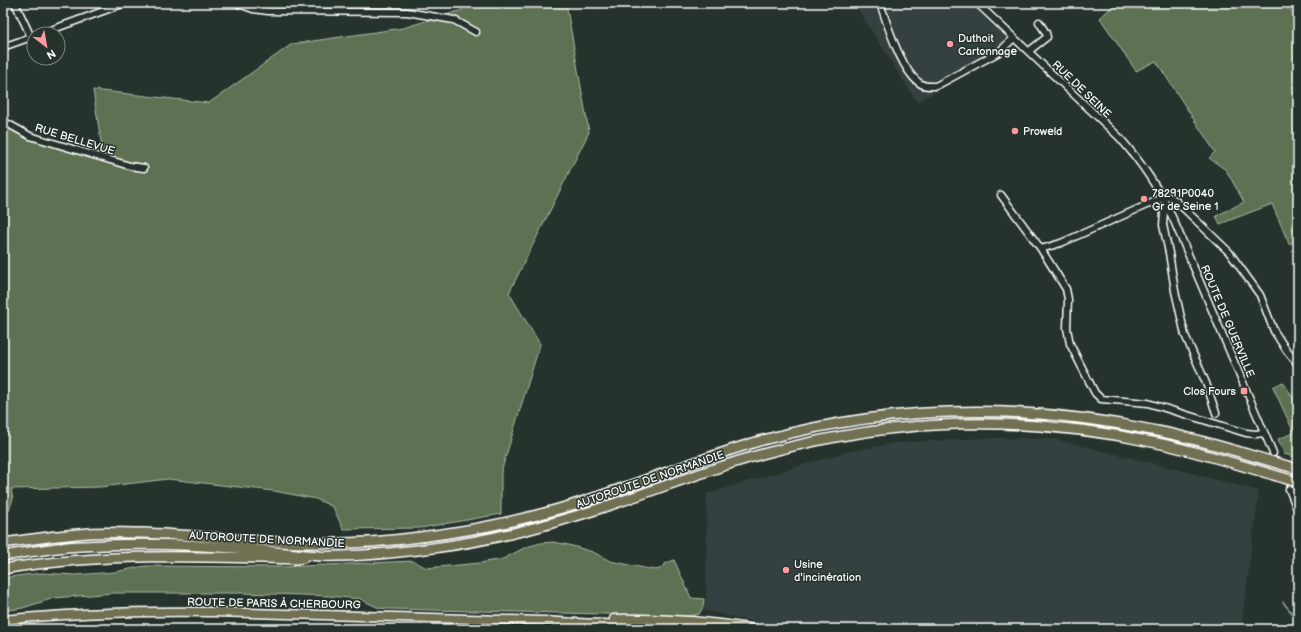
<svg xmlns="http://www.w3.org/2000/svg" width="1301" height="632" font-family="'Balsamiq Sans',sans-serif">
<rect width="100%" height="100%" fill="#26332d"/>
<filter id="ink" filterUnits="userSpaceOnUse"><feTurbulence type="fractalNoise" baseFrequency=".025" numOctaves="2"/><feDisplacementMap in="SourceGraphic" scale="8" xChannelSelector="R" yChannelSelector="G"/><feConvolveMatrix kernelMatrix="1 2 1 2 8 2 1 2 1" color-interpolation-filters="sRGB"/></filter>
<g filter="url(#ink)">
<path fill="#364140" d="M854,3H970L1014,43L1000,54L917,102Z
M986,438L1054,439L1172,468L1259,491L1241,629H783L703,610L706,599L707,494L846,452L896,443Z
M109,624L279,625L434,629H41Z"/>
<path fill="#5e7153" stroke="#aeb8a9" d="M465,3H566L589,132L509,293L540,344L501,472V514L420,528L343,529L333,507L316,499L274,491L168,479L100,487L11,489L13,499L8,512H3V148L6,147L3,124L78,148L103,154L93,90L209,103L292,44L403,28L462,10Z
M1116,3H1286L1298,20V240L1289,244L1272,204L1220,224L1216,216L1244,202L1226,170L1209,158L1215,152L1156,61L1136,71L1100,18Z
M1283,382L1298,405V458L1284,454L1278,439L1294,433L1273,387Z
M553,542L569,545L593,552L610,561L654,570L660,569L665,564L674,560L691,598L704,599L703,607L699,614L690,616L389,609L379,608L360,599L330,596L242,593H113L54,598L23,608L3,611V578L24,575L42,573L75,575L115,572L145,566L282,567L413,561L427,568L480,563L503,559L526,547L541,543Z"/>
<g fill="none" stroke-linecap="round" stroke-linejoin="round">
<path stroke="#93a4aa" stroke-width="1.5" d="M1283,602L1291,612L1298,619"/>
<path stroke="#3c4742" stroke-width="6" stroke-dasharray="6 3" stroke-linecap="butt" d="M1273,453L1289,489"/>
<g stroke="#fff" stroke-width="9">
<path id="minor" d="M15,3L31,37
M236,3L253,9L268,11L407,12L454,20L476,32
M880,3C887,24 902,73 921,84C926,87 931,86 936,86L999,52L1014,38
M977,3L1119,137C1142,163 1160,190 1174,221L1273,453
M40,34L125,3
M3,47L34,36
M1029,51L1047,37L1046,33L1039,22
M3,121L30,136L130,166L144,168
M1001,195L1041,249L1066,289L1068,299L1067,328L1070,344L1095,393L1101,399L1148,403L1246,433L1256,434L1264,433
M1167,207L1164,212L1163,225L1169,253L1175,291L1185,335L1206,383L1216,413
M1041,249L1061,243L1167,196L1175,200L1229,252L1260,295L1274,331L1287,351L1298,364
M1289,489L1298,511"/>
</g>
<g stroke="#fff" stroke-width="11">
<path id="major" d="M614,619C662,618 708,621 755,629
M3,620C72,613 142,611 211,612L545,621C600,626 655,623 709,629"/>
</g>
<g stroke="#fff" stroke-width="12">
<path id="highway" d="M3,543C31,539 60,535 89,533C106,532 124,533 142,533C197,535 252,542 307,543C345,544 383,542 420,537C470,531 520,521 569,506C634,486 697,459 763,440C894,404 1025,403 1157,431C1205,440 1251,456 1298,469
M3,556C29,552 56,547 82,546C132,543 185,544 234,548C263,550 292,554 320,556C358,557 395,553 433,548C497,540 558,523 619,502C669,485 719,465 770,452C901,417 1025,415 1157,443C1205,453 1251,469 1298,482
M3,569C100,553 198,556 296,559L303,558"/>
</g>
<use href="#minor" stroke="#26332d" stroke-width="6"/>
<use href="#major" stroke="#716f52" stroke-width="8"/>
<use href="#highway" stroke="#716f52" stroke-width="9"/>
<path stroke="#fff" stroke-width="1.5" stroke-dasharray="6 3" stroke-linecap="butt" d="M797,629L820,627L841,629"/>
</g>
</g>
<g fill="#ff9aa2" stroke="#26332d" stroke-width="1.5">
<circle cx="950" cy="44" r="4"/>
<circle cx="1015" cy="131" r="4"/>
<circle cx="1144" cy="199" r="4"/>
<rect x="1240" y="387" width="8" height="8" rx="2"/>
<circle cx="786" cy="570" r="4"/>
</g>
<g text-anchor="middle" stroke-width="3" stroke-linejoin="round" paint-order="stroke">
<g font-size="11" fill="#fff" stroke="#26332d" text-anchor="start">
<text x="958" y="42">Duthoit<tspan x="958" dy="13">Cartonnage</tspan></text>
<text x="1023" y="135">Proweld</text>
<text x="1152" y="197">78291P0040<tspan x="1152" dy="13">Gr de Seine 1</tspan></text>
<text x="1236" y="395" text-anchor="end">Clos Fours</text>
<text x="794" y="568">Usine<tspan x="794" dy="13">d'incinération</tspan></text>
</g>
<g font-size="11" fill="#fff" stroke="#26332d">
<text transform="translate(1082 89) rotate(44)" y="4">RUE DE SEINE</text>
<text transform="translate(75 139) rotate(17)" y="4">RUE BELLEVUE</text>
<text transform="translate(1228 321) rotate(67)" y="4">ROUTE DE GUERVILLE</text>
<text transform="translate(650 479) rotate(-19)" y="4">AUTOROUTE DE NORMANDIE</text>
<text transform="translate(267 539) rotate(3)" y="4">AUTOROUTE DE NORMANDIE</text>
<text transform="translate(274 603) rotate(1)" y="4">ROUTE DE PARIS À CHERBOURG</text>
</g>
</g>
<rect width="1301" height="632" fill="none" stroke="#26332d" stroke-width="16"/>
<rect x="8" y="8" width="1285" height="616" fill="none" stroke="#fff" stroke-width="1.5" filter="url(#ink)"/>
<g transform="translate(46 46) rotate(149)"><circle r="19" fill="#26332d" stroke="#7d8581"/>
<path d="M0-3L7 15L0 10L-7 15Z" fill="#ff9aa2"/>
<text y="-6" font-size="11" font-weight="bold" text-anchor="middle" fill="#ffffff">N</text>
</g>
</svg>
